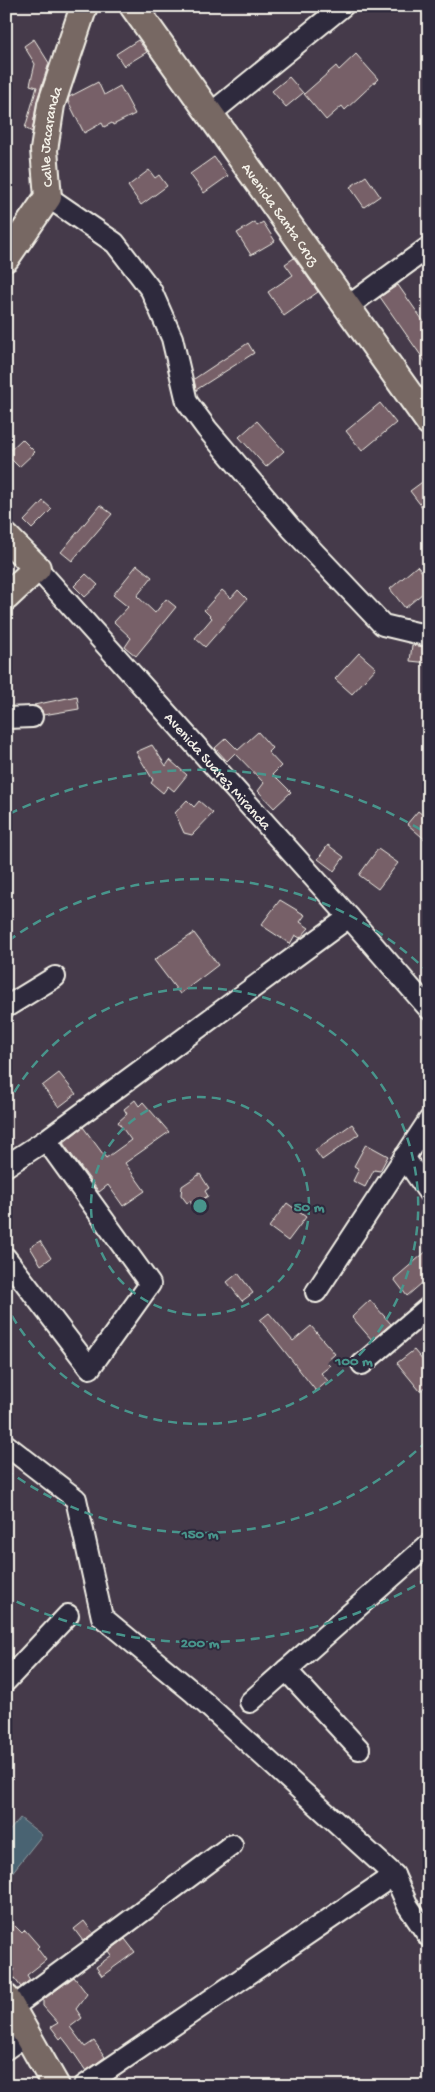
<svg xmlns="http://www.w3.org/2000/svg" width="435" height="2092" font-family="'Gochi Hand',sans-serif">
<rect width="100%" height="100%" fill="#453a4a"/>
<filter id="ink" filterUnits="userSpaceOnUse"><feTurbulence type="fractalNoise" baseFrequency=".02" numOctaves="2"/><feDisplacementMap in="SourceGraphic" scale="10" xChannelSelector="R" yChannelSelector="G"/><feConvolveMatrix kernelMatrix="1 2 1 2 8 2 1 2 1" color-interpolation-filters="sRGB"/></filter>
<g filter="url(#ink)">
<path fill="#4a6372" stroke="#8e9ca1" d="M20,1818L42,1835L7,1879L6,1835Z"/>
<path fill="#776067" stroke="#f4f1e8" d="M34,39L49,63L37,100L32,132L25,128L37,87L30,85L35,64L24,46Z
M138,40L147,52L124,66L116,54Z
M356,54L378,79L345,110L342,106L326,120L304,94L336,66L339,70Z
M289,77L303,93L286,107L272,91Z
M98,82L104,95L120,86L135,114L113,125L112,123L104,127L102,123L84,133L68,101L69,97Z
M214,157L228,176L204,193L190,174Z
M149,170L155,178L159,175L167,186L141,205L128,186Z
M366,176L380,196L364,207L350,187Z
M255,222L257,226L263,222L275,241L251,255L237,233Z
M294,258L318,292L284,316L268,292L293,275L285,264Z
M398,285L429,329V367L380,297Z
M248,343L254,353L196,390L194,379Z
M380,403L396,423L362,451L346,431Z
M257,421L284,451L266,467L239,437Z
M22,439L35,452L19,467L6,454Z
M429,477V516L410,491Z
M43,501L52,509L32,529L24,521Z
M100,505L112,514L72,561L61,552Z
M137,565L152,577L137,596L155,613L166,599L176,607L136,656L125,647L131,638L114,622L128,607L113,595Z
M417,566L429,580V588L405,608L390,589Z
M86,574L98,585L85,597L74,586Z
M222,590L231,598L238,590L247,599L205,647L195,638L212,618L204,610Z
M412,645L429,648V663L410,661Z
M359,653L376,668L352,694L335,679Z
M77,696L79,709L43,715L42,710L34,705Z
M258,732L272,748L268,752L281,766L273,774L291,792L274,808L258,791L264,783L235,753L227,761L215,748L226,738L238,750Z
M152,745L166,766L170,760L187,775L174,791L168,786L163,793L151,783L153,780L136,752Z
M187,800L194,807L199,801L213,813L192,835L184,833L175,813Z
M418,811L429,820V843L407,824Z
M328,845L344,857L334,871L318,859Z
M378,849L398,863L378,889L359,875Z
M280,900L305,915L300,922L309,928L300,938L295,935L290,944L261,925Z
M194,933L218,965L180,994L154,960Z
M59,1073L76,1094L59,1107L42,1086Z
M135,1100L139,1106L143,1102L169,1132L125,1163L145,1191L123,1206L108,1185L99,1192L63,1143L83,1127L106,1158L131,1140L118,1122L127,1114L124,1109Z
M352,1124L359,1134L322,1160L315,1150Z
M366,1144L388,1156L380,1171L374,1170L365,1187L353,1181L359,1169L354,1166Z
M200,1174L209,1188L205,1191L208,1196L192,1205L190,1201L187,1203L181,1195L182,1186Z
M287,1203L306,1217L288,1241L269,1227Z
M40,1241L51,1258L41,1265L30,1247Z
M429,1249V1277L407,1296L394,1279Z
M238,1273L253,1293L242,1301L227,1282Z
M370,1300L391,1324L372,1340L352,1317Z
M269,1313L293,1341L311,1326L335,1354L326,1362L330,1366L321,1373L328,1381L316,1391L260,1320Z
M414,1350L429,1368V1384L420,1391L397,1363Z
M6,1917L22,1933L25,1930L39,1946L37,1948L46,1960L27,1975L30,1980L21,1987L11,1974L15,1970L6,1960Z
M84,1921L93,1933L83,1941L74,1929Z
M125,1939L135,1952L102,1976L96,1967L112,1955L109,1951Z
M74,1977L87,1994L76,2009L82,2018L70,2027L85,2047L94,2041L105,2057L86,2071L69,2046L62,2037L60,2039L51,2027L58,2023L43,2006V2000Z"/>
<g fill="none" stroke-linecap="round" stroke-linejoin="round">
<g stroke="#f4f1e8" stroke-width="24">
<g id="minor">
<path d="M209,115L343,6"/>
<path d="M48,197L115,243L151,290L172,338L187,402L207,429L291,528L383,625L429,636"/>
<path d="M347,307L429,247"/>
<path id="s1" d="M37,568L349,917L429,1009"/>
<path d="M6,718L32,717"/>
<path d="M6,1007L55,977"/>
<path d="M404,1157L429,1193"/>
<path d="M6,1166L46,1140L349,917"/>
<path d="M6,1258L90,1368L150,1284L46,1140"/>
<path d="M316,1292L429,1120"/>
<path d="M362,1364L429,1307"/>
<path d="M6,1445L76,1499L102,1617L194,1693L394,1875L408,1906L429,1937"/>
<path d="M286,1670L359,1749"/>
<path d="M6,1681L68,1615"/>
<path d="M250,1702L429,1544"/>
<path d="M12,2008L232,1845"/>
<path d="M6,2049L27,2034"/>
<path d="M84,2086L394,1875"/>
</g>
</g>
<g stroke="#f4f1e8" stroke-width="30">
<g id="major">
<path id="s2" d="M133,6L429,422"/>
<path id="s3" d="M6,258L48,197L44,150L51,105L84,6"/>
<path d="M6,537L37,568L6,597"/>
<path d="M6,1998L56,2086"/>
</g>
</g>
<use href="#minor" stroke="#2f2a3d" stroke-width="20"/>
<use href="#major" stroke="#776864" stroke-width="26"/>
</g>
</g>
<g fill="none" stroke="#48958c" stroke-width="2.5" stroke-dasharray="9 6">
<circle cx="200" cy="1206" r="109"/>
<path d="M7 1105A218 218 0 1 1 7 1307"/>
<path d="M427 1441A327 327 0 0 1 8 1471M8 941A327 327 0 0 1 427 971"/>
<path d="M428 1578A436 436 0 0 1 9 1598M9 814A436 436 0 0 1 428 834"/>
</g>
<g text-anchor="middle" stroke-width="4" stroke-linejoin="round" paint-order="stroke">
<g font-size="15" fill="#f4f1e8" stroke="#2f2a3d">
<text dy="5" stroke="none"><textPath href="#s3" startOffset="135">Calle Jacaranda</textPath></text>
<text dy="5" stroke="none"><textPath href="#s2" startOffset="255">Avenida Santa Cruz</textPath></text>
<text dy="5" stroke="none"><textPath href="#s1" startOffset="272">Avenida Suarez Miranda</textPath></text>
</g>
</g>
<circle cx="200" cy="1206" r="8" fill="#48958c" stroke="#2f2a3d" stroke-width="2.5"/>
<g font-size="15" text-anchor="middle" font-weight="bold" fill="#48958c" stroke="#2f2a3d" stroke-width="4" stroke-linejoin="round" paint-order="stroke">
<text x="309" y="1211">50 m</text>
<text x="354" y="1365">100 m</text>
<text x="200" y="1538">150 m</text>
<text x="200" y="1647">200 m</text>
</g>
<rect width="435" height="2092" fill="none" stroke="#2f2a3d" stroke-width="25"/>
<rect x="12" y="12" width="410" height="2067" fill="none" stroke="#f4f1e8" stroke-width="2" filter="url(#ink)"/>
</svg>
